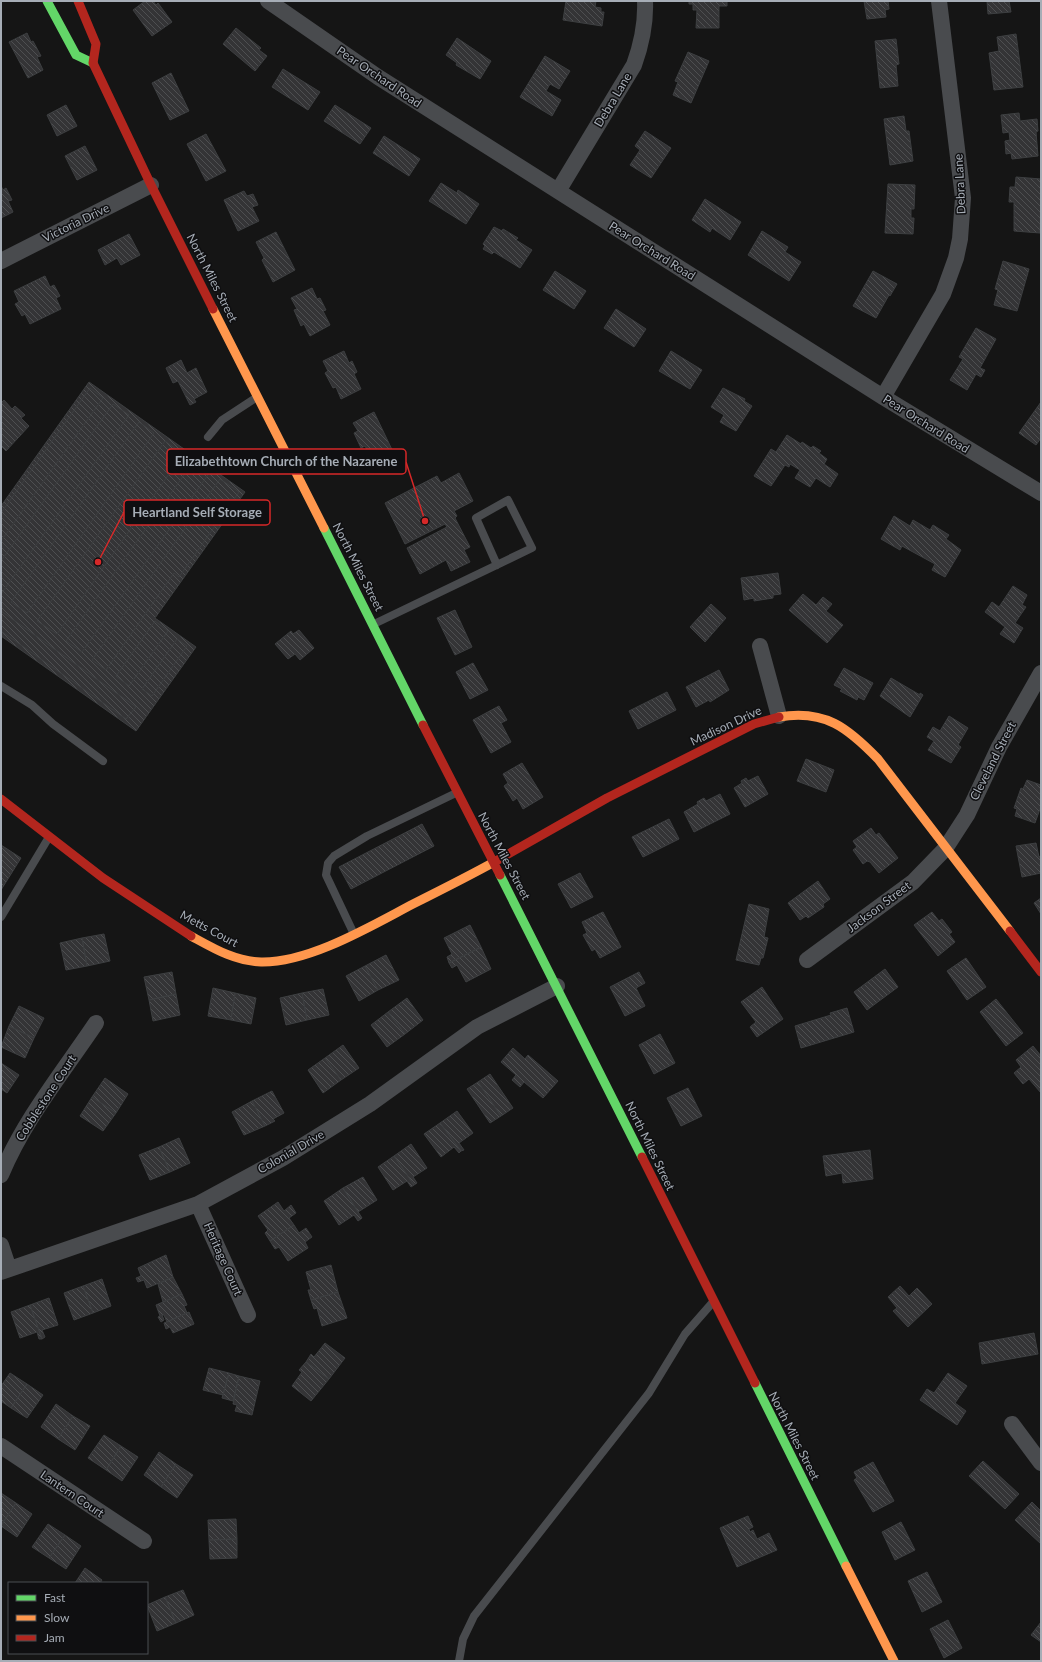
<svg xmlns="http://www.w3.org/2000/svg" width="1042" height="1662" font-family="Lato,sans-serif">
<defs>
<pattern id="building-back-hatch" width="6" height="6" patternUnits="userSpaceOnUse"><rect width="6" height="6" fill="#343436"/><path d="M-1 5l2 2M0 0l6 6M5-1l2 2" fill="none" stroke="#4e4f51"/></pattern>
</defs>
<rect width="100%" height="100%" fill="#151515"/>
<path fill="url(#building-back-hatch)" stroke="#3d3f41" d="M145,1H153L156,5L158,3L172,22L152,36L133,10Z
M566,1H596L595,7L601,8V12H604L602,26L563,20Z
M689,1H727V6H719V28H696L697,10H693V4H689Z
M864,1H888L889,9L885,10L886,17L867,19Z
M987,1H1009L1011,12L988,14Z
M236,28L261,48L259,50L267,56L255,71L223,44Z
M27,33L31,42L33,41L41,56L37,57L43,70L28,78L9,42Z
M1016,34L1023,87L994,90L989,53L999,51L997,37Z
M457,38L491,61L480,79L456,65L457,63L446,55Z
M896,39L899,64L896,65L898,86L880,88L875,41Z
M688,52L709,61L691,103L673,95L678,82L675,81Z
M545,56L570,71L559,89L550,84L546,91L561,100L552,116L520,97Z
M283,69L320,92L308,110L272,87Z
M171,73L189,111L170,120L152,83Z
M66,105L77,126L57,136L47,115Z
M335,105L371,128L360,144L324,121Z
M1019,113L1020,121L1037,119L1038,131L1036,132L1038,156L1012,159L1011,153L1006,154L1005,141L1010,140L1009,132L1003,133L1001,115Z
M904,116L906,131H909L913,161L890,165L884,119Z
M645,131L671,148L651,178L630,165L640,150L635,146Z
M206,134L226,171L206,181L187,144Z
M384,136L420,159L409,176L373,153Z
M85,146L97,170L77,180L65,156Z
M1016,177L1041,179L1040,233L1014,231V202H1009L1010,187H1015Z
M441,183L457,193L458,190L479,204L466,224L429,201Z
M888,184L915,185L914,209H911V218H914L913,234L885,233Z
M1,186L3,190L6,188L12,200L8,201L13,212L1,218Z
M244,191L247,196L253,194L258,205L252,207L259,221L238,231L224,200Z
M705,199L741,222L730,240L712,228L710,232L692,220Z
M494,227L502,231L503,229L518,238L516,240L532,250L520,268L494,252L492,254L483,249L485,246L483,244Z
M762,231L788,247L785,252L801,262L789,281L748,255Z
M276,232L295,270L273,282L262,260L264,258L256,242Z
M129,234L140,255L121,265L117,258L105,265L98,250Z
M1003,261L1029,269L1017,311L994,305L998,290L995,289Z
M555,271L586,291L574,309L543,290Z
M873,271L897,284L890,296L889,295L876,318L853,306Z
M45,276L50,287L54,285L60,296L56,298L61,309L30,324L25,314L22,316L15,304L19,302L14,291Z
M312,288L317,299L320,298L326,310L323,311L330,325L310,336L304,324L301,326L294,310L297,309L291,298Z
M616,309L646,329L634,347L604,328Z
M976,328L996,339L980,368L985,370L981,377L976,374L967,390L950,380L963,359L959,357Z
M344,351L349,363L352,361L357,372L354,374L361,389L341,399L336,387L333,388L325,373L328,371L323,361Z
M671,351L702,370L690,389L659,371Z
M181,360L187,373L196,368L207,392L194,399L196,402L190,405L178,381L173,383L166,368Z
M89,382L245,492L155,618L196,647L136,731L1,636V506Z
M90,388L103,398L1,541V513Z
M723,388L745,399L744,401L752,406L736,431L720,422L724,415L711,407Z
M4,400L12,409L15,406L25,415L21,418L29,426L6,451L1,446V403Z
M1041,402V438L1036,445L1019,433Z
M113,404L129,415L1,594V561Z
M374,412L396,458L377,468L365,446L361,448L354,433L358,431L353,423Z
M139,422L154,433L27,613L11,602Z
M787,435L801,444L802,442L811,448L813,446L821,451L819,453L827,459L824,464L838,474L830,487L816,478L810,487L795,478L800,470L790,464L789,467L785,465L771,486L754,476L771,449L776,452Z
M165,441L183,454L57,634L37,621Z
M194,461L210,472L82,652L66,641Z
M459,473L473,501L454,511L457,516L455,518L470,547L464,550L470,562L451,571L446,560L420,574L407,548L447,527L445,524L405,544L385,503L437,476L441,483Z
M220,479L239,492L179,577L174,573L106,670L92,660Z
M894,516L910,526L913,520L930,530L933,525L949,535L946,539L961,550L945,577L932,570L935,564L902,546L900,550L881,539Z
M778,573L781,594L773,595V598L754,601V598L744,600L741,578Z
M1013,586L1027,595L1022,605L1026,607L1015,623L1023,628L1014,643L1000,634L1005,627L985,612L992,602L999,607Z
M803,594L816,605L823,597L832,604L826,611L843,625L827,643L789,610Z
M711,604L726,618L705,642L690,627Z
M455,610L472,647L455,655L437,618Z
M1,611L136,707L126,719L1,631Z
M155,621L168,631L129,686L116,676Z
M299,630L314,648L300,660L295,654L288,659L275,644L291,631L293,634Z
M177,639L187,646L152,696L142,689Z
M473,663L488,690L470,699L456,672Z
M844,668L873,683L864,700L858,697L857,700L840,691L842,689L834,685Z
M719,670L729,690L710,702L709,700L696,707L686,687Z
M891,678L920,695V693L923,695L910,717L880,696Z
M667,692L676,710L638,729L629,711Z
M499,706L507,720L501,723L511,742L491,753L473,720Z
M949,716L968,728L958,745L961,747L951,763L928,750L934,741L927,737L933,727L940,731Z
M806,759L834,770L826,792L797,781Z
M522,763L543,797L523,809L517,798L513,801L504,786L508,783L503,774Z
M758,776L768,794L745,807L734,788L742,783L741,781L746,778L748,781Z
M1027,780L1041,785V806L1035,823L1015,816L1017,809L1014,808L1021,788L1023,789Z
M720,794L730,814L694,832L684,812L698,804L697,802L704,798L706,801Z
M669,819L679,839L643,857L632,837Z
M422,824L434,846L351,889L339,867Z
M871,828L876,835L879,833L898,858L879,873L870,862L867,861L863,864L853,850L857,847L853,841Z
M1036,843L1039,857L1041,856V873L1022,877L1016,846Z
M1,845L21,858L1,890Z
M580,873L593,897L571,908L558,884Z
M818,881L830,899L823,904L824,907L808,918L806,916L800,920L788,903Z
M1041,898V914L1034,903Z
M749,904L769,909L764,937L768,938L763,958H761L759,965L736,960Z
M603,912L621,947L600,958L595,949L592,951L583,935L587,933L582,922Z
M932,912L939,921L942,919L952,932L949,934L955,942L938,956L914,925Z
M470,925L481,947L449,963L447,957L452,954L444,938Z
M104,934L110,961L87,966L82,938Z
M82,938L87,966L66,970L60,943Z
M481,947L491,969L466,982L457,965L452,968L449,963Z
M386,955L399,980L378,990L365,966Z
M966,958L986,987L967,1000L947,971Z
M365,966L378,990L359,1001L346,976Z
M885,969L898,987L867,1010L854,992Z
M172,972L176,994L149,1000L144,977Z
M639,972L645,983L636,988L645,1006L625,1016L610,987Z
M762,987L783,1019L757,1037L750,1027L756,1022L741,1002Z
M213,988L235,993L231,1020L208,1016Z
M323,989L329,1015L307,1020L302,993Z
M235,993L256,998L251,1024L231,1020Z
M302,993L307,1020L286,1025L280,998Z
M176,994L180,1015L153,1021L149,1000Z
M407,998L423,1020L405,1034L388,1012Z
M996,999L1023,1033L1006,1046L980,1012Z
M19,1006L44,1018L34,1038L9,1026Z
M847,1008L854,1032L801,1048L795,1026L831,1015L830,1013Z
M388,1012L405,1034L387,1047L371,1025Z
M9,1026L34,1038L25,1058L1,1047Z
M660,1034L675,1063L654,1074L639,1045Z
M343,1045L359,1068L341,1080L325,1058Z
M1033,1046L1041,1056V1093L1029,1079L1023,1084L1014,1073L1021,1067L1016,1060Z
M513,1048L525,1059L528,1055L558,1081L543,1098L524,1082L520,1087L512,1080L516,1075L501,1062Z
M325,1058L341,1080L323,1093L308,1070Z
M1,1063L19,1075L7,1093L1,1089Z
M490,1074L513,1108L501,1116L478,1082Z
M105,1078L128,1094L116,1113L92,1097Z
M478,1082L501,1116L490,1123L467,1089Z
M688,1088L702,1116L681,1126L667,1098Z
M272,1091L284,1113L273,1119L275,1121L265,1126L252,1101Z
M92,1097L116,1113L103,1131L80,1116Z
M252,1101L265,1126L244,1135L232,1112Z
M457,1111L473,1133L459,1143L464,1150L461,1151L440,1123Z
M440,1123L461,1151L459,1153L454,1147L441,1157L424,1134Z
M179,1138L190,1163L170,1172L159,1147Z
M411,1144L427,1168L413,1177L417,1183L414,1185L394,1156Z
M159,1147L170,1172L150,1180L139,1155Z
M870,1150L873,1179L843,1183L842,1173L826,1176L823,1156Z
M394,1156L414,1185L411,1187L407,1181L393,1190L378,1167Z
M363,1177L377,1200L358,1212L343,1188Z
M343,1188L362,1218L358,1221L354,1215L339,1225L324,1201Z
M278,1202L284,1211L291,1205L296,1213L289,1218L294,1225L270,1241L265,1233L268,1230L258,1216Z
M294,1225L299,1233L306,1228L312,1237L305,1242L308,1248L288,1261L279,1247L275,1249L270,1241Z
M166,1255L173,1277L147,1288L144,1280L138,1282L136,1278L141,1276L138,1268Z
M331,1265L338,1292L311,1300L308,1290H311L306,1272Z
M173,1277L182,1294L163,1302L158,1284Z
M102,1279L111,1306L93,1313L83,1286Z
M83,1286L93,1313L74,1320L64,1293Z
M900,1286L909,1296L917,1288L932,1304L908,1327L893,1311L897,1308L888,1297Z
M338,1292L347,1318L322,1326L317,1308L314,1309L311,1300Z
M182,1294L187,1305L184,1306L187,1313L167,1322L164,1315H162L164,1320L161,1322L158,1317L160,1316L156,1305Z
M49,1298L58,1325L42,1330L45,1337L42,1339L30,1305Z
M30,1305L42,1339H39L37,1332L20,1338L11,1312Z
M189,1312L194,1324L173,1333L170,1327L166,1329L164,1323Z
M1034,1333L1038,1354L982,1364L979,1343Z
M325,1343L345,1358L329,1379L306,1362L311,1354L314,1357Z
M306,1362L329,1379L311,1401L292,1386L302,1372L299,1370Z
M209,1368L229,1373L223,1395L203,1390Z
M10,1373L27,1384L11,1408L1,1401V1386Z
M229,1373L239,1376L233,1401L222,1398Z
M948,1373L967,1386L955,1403L966,1411L957,1425L920,1400L927,1389L934,1393Z
M239,1376L260,1381L252,1415L235,1411L237,1405L233,1404Z
M27,1384L43,1395L27,1418L11,1408Z
M56,1404L73,1416L58,1439L41,1427Z
M73,1416L90,1426L75,1450L58,1439Z
M104,1435L121,1446L106,1470L88,1458Z
M121,1446L138,1457L122,1481L106,1470Z
M159,1452L176,1464L161,1487L144,1475Z
M983,1461L1019,1494L1005,1509L969,1476Z
M873,1462L894,1501L873,1512L854,1480L857,1478L854,1472Z
M176,1464L193,1475L177,1498L161,1487Z
M1,1493L16,1503L1,1525Z
M1032,1502L1041,1511V1544L1015,1520Z
M16,1503L32,1514L17,1537L1,1526Z
M748,1516L753,1527L749,1529L750,1532L753,1530L757,1539L769,1533L777,1550L737,1567L720,1528Z
M236,1519L237,1539L209,1540L208,1520Z
M901,1522L915,1550L895,1560L882,1532Z
M48,1524L65,1535L49,1558L32,1547Z
M65,1535L81,1546L66,1569L49,1558Z
M237,1539V1558L210,1559L209,1540Z
M85,1568L102,1580L100,1583H75Z
M927,1572L942,1602L922,1612L908,1581Z
M183,1590L194,1615L176,1623L165,1597Z
M165,1597L176,1623L157,1631L147,1605Z
M948,1620L962,1648L944,1658L930,1629Z
M1041,1622V1642L1031,1635Z"/>
<g fill="none" stroke-linecap="round" stroke-linejoin="round">
<path stroke="#494b4e" stroke-width="8" d="M208,437L222,420L257,397
M374,624L532,548L508,500L476,518L497,565
M1,686L32,705L53,724L103,761
M1,917L49,837
M353,932L326,875L328,863L334,856L367,836L456,793
M459,1661L463,1639L474,1616L649,1393L685,1334L713,1302"/>
<path stroke="#494b4e" stroke-width="16" d="M268,1L378,77L883,397L1041,493
M558,191L634,65C642,43 646,24 645,1
M1,261L151,185
M883,397L943,294L956,258L960,239L963,198L939,1
M760,646L779,716
M807,960L913,882L945,849L967,815L999,747L1041,673
M1,1175C24,1120 63,1072 96,1023
M198,1204L248,1315
M1,1245L9,1269
M1,1272L198,1204L283,1158L370,1104L477,1027L557,986
M1012,1424L1041,1463
M1,1446L144,1541"/>
<path stroke="#63d668" stroke-width="9" d="M47,1L76,55L93,63
M324,528L423,725
M500,875L642,1157
M755,1383L846,1566"/>
<path stroke="#ff974d" stroke-width="9" d="M213,309L324,528
M779,717C825,709 848,728 878,759L1010,931
M191,936C213,948 234,961 261,962C309,963 371,926 413,904C441,890 469,876 496,861
M846,1566L894,1661"/>
<path stroke="#b3261e" stroke-width="9" d="M78,1L96,44L93,63L151,185L213,309
M423,725L500,875
M1,799L103,878L191,936
M496,861L607,798L754,724L779,717
M1010,931L1041,972
M642,1157L755,1383"/>
</g>
<g text-anchor="middle" stroke-width="3" stroke-linejoin="round" paint-order="stroke">
<g font-size="12" fill="#a6adb6" stroke="#0f0f11">
<text transform="translate(379 77) rotate(34)" y="4">Pear Orchard Road</text>
<text transform="translate(613 100) rotate(-59)" y="4">Debra Lane</text>
<text transform="translate(960 184) rotate(-93)" y="4">Debra Lane</text>
<text transform="translate(76 223) rotate(-26)" y="4">Victoria Drive</text>
<text transform="translate(652 251) rotate(32)" y="4">Pear Orchard Road</text>
<text transform="translate(212 278) rotate(63)" y="4">North Miles Street</text>
<text transform="translate(926 424) rotate(32)" y="4">Pear Orchard Road</text>
<text transform="translate(358 567) rotate(63)" y="4">North Miles Street</text>
<text transform="translate(726 726) rotate(-25)" y="4">Madison Drive</text>
<text transform="translate(993 761) rotate(-63)" y="4">Cleveland Street</text>
<text transform="translate(504 856) rotate(62)" y="4">North Miles Street</text>
<text transform="translate(879 907) rotate(-37)" y="4">Jackson Street</text>
<text transform="translate(209 929) rotate(28)" y="4">Metts Court</text>
<text transform="translate(46 1098) rotate(-57)" y="4">Cobblestone Court</text>
<text transform="translate(650 1146) rotate(64)" y="4">North Miles Street</text>
<text transform="translate(291 1152) rotate(-30)" y="4">Colonial Drive</text>
<text transform="translate(223 1259) rotate(66)" y="4">Heritage Court</text>
<text transform="translate(794 1436) rotate(63)" y="4">North Miles Street</text>
<text transform="translate(72 1494) rotate(34)" y="4">Lantern Court</text>
</g>
</g>
<path fill="none" stroke="#d62828" stroke-width="1.5" d="M425 521L406 462M98 562L124 512"/>
<g fill="#d62828" stroke="#0f0f11" stroke-width="1.5">
<circle cx="425" cy="521" r="4"/>
<circle cx="98" cy="562" r="4"/>
</g>
<g fill="#0f0f11" stroke="#d62828" stroke-width="1.5">
<rect x="167" y="449" width="239" height="25" rx="4"/>
<rect x="124" y="500" width="146" height="25" rx="4"/>
</g>
<g font-size="13" text-anchor="middle" font-weight="bold" fill="#a6adb6">
<text x="286" y="466">Elizabethtown Church of the Nazarene</text>
<text x="197" y="517">Heartland Self Storage</text>
</g>
<rect width="1042" height="1662" fill="none" stroke="#a6adb6" stroke-width="4"/>
<rect x="8" y="1582" width="140" height="72" fill="#0f0f11" stroke="#4b4e53"/>
<rect x="16" y="1595" width="20" height="6" fill="#63d668" stroke="#4b4e53"/>
<text x="44" y="1602" font-size="12" fill="#a6adb6">Fast</text>
<rect x="16" y="1615" width="20" height="6" fill="#ff974d" stroke="#4b4e53"/>
<text x="44" y="1622" font-size="12" fill="#a6adb6">Slow</text>
<rect x="16" y="1635" width="20" height="6" fill="#b3261e" stroke="#4b4e53"/>
<text x="44" y="1642" font-size="12" fill="#a6adb6">Jam</text>
</svg>
